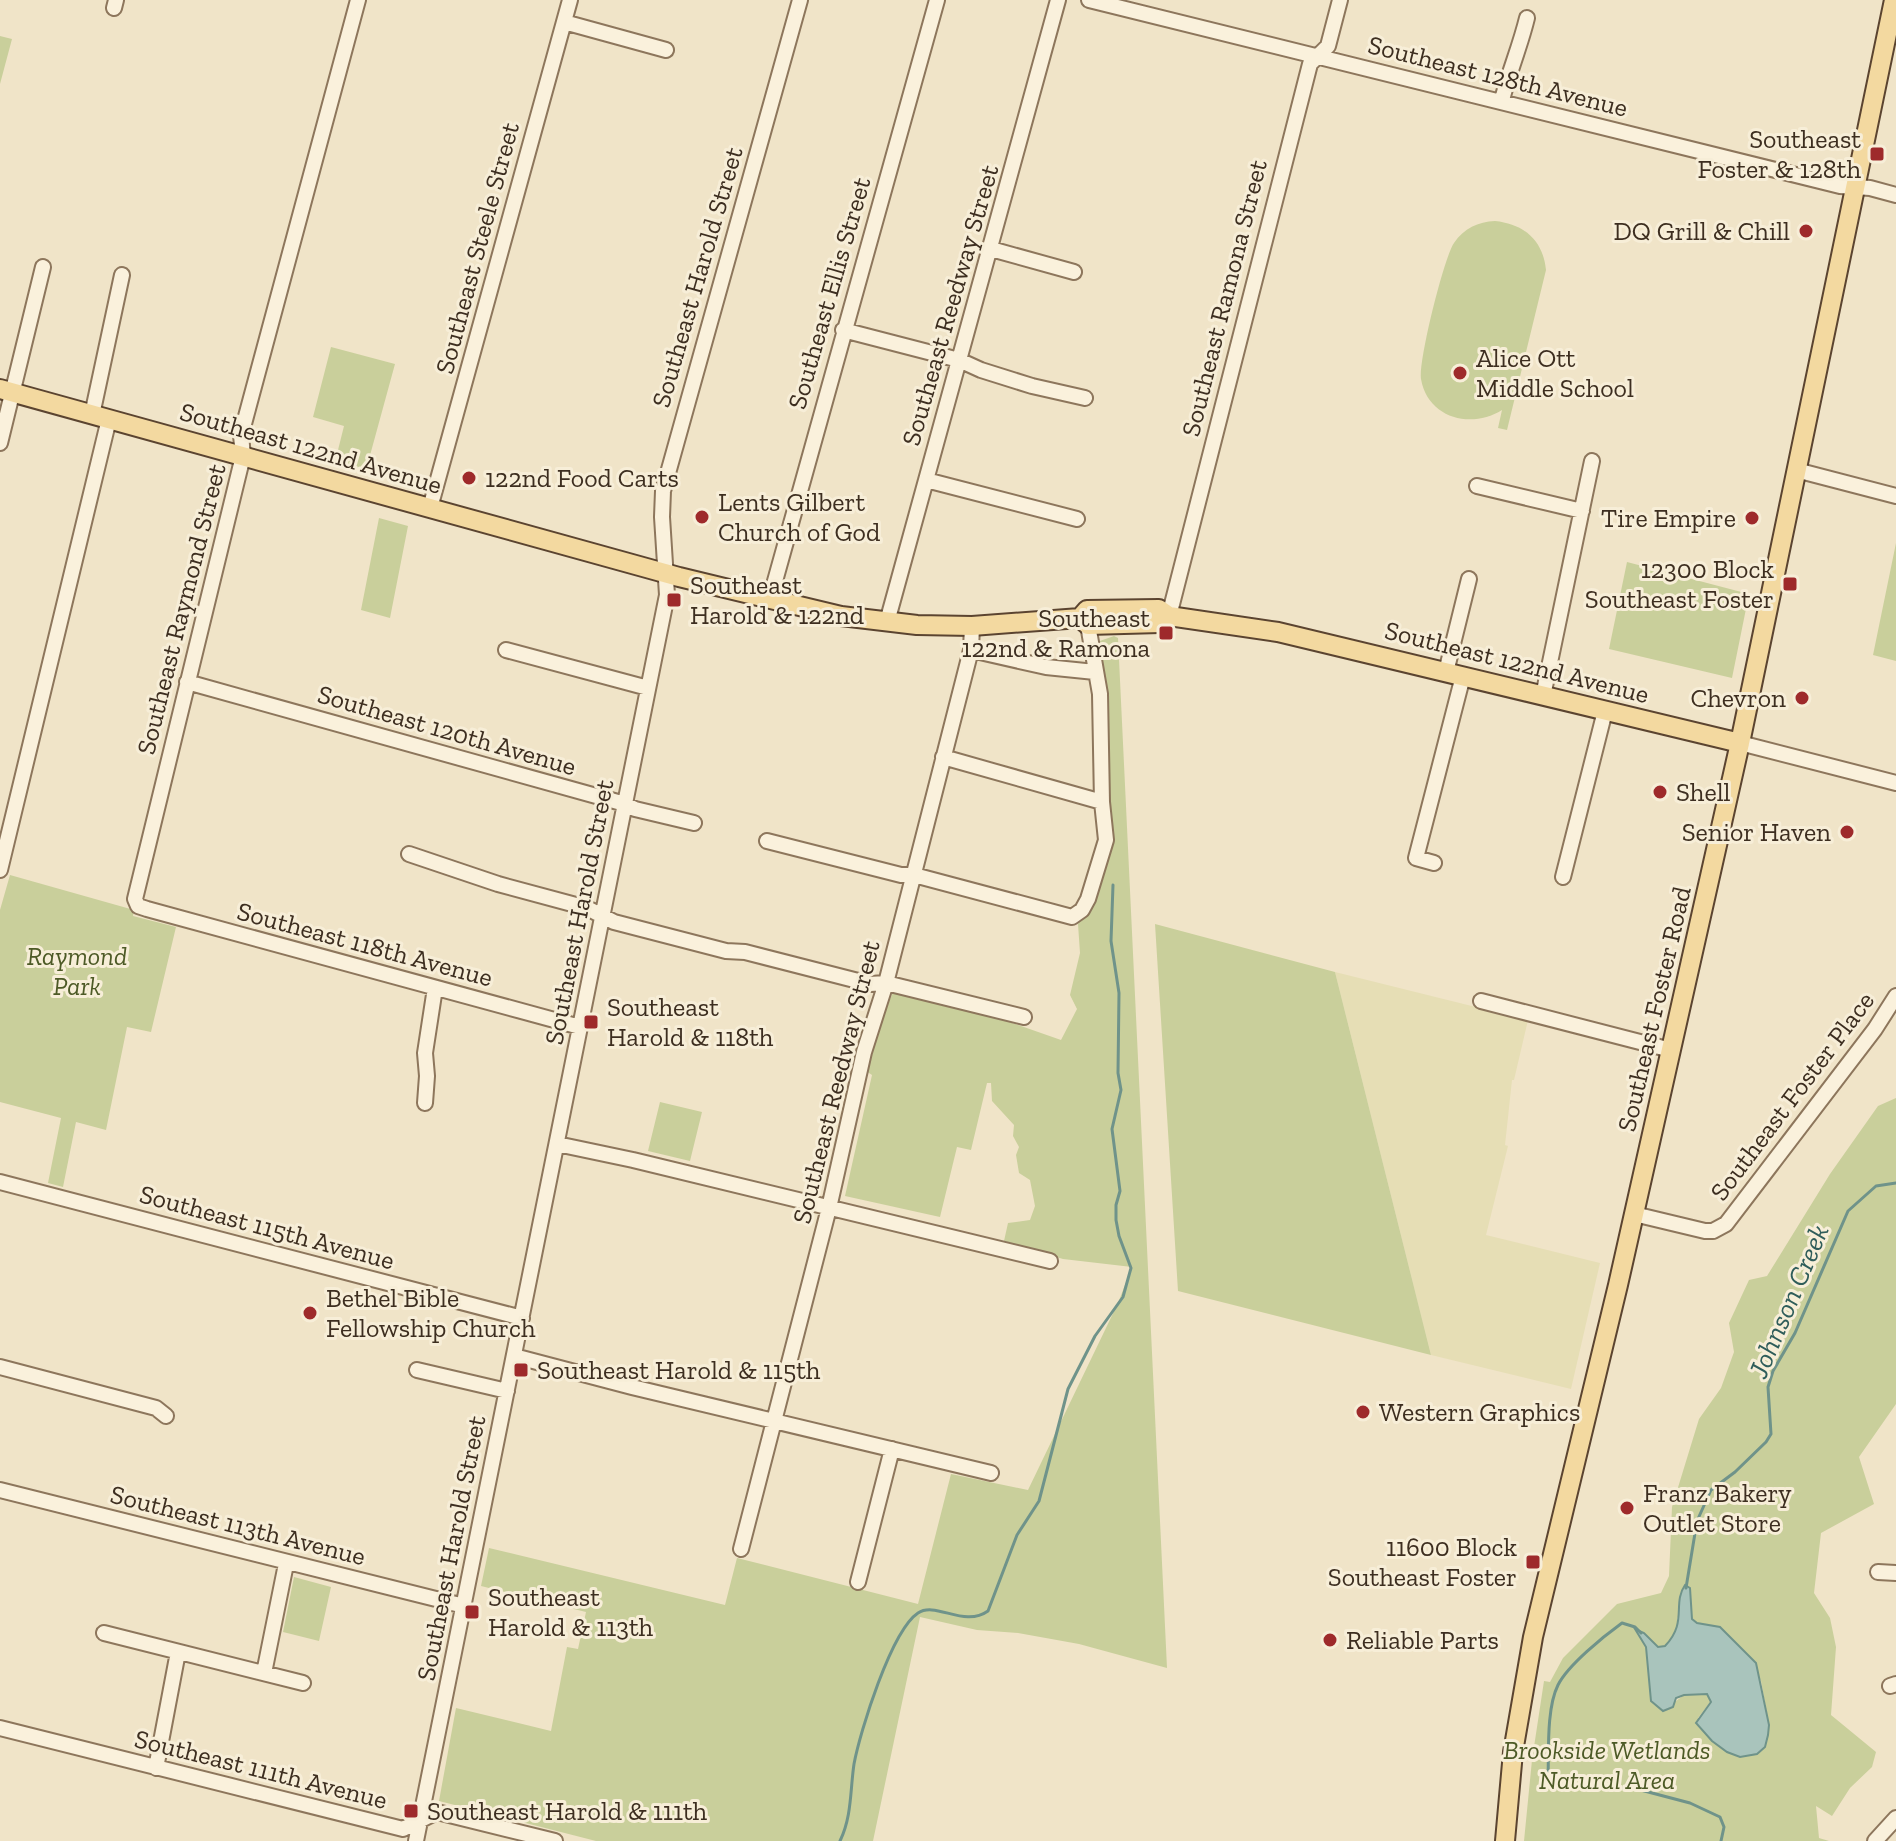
<svg xmlns="http://www.w3.org/2000/svg" width="1896" height="1841" font-family="'Zilla Slab',serif">
<rect width="100%" height="100%" fill="#f0e4c8"/>
<path fill="#e6deb5" d="M1335,972L1528,1020L1514,1080H1512L1505,1145L1508,1146L1486,1235L1600,1263L1571,1389L1431,1355Z"/>
<path fill="#c9cf9b" fill-rule="evenodd" d="M0,36L12,39L0,84Z
M1495,221C1524,224 1543,240 1546,270L1507,430L1498,428L1502,410C1472,429 1428,419 1421,379C1418,362 1444,257 1454,243C1464,228 1478,222 1495,221Z
M331,347L395,364L366,470L335,462L344,426L313,417Z
M379,518L408,526L390,618L361,610Z
M1896,543V661L1873,655Z
M1627,562L1749,594L1732,678L1609,649Z
M1114,636L1118,638L1167,1668L1079,1644L1018,1633L977,1630L920,1617L873,1841H596L439,1801L456,1708L551,1731L567,1647L578,1649L586,1612L481,1586L489,1548L725,1605L737,1558L918,1604L951,1474L1028,1490L1118,1303L1132,1267L1063,1259L1004,1241L1008,1223L1030,1220L1035,1206L1030,1180L1019,1173L1016,1155L1019,1147L1013,1136L1014,1125L992,1101L991,1083H987L971,1150L957,1147L940,1217L845,1196L872,1075L866,1071L873,1039L894,990L966,1007L1061,1040L1077,1009L1070,995L1080,953L1078,924L1101,877L1097,642Z
M10,875L134,910L133,916L176,927L151,1032L127,1027L106,1130L76,1122L63,1187L48,1183L61,1118L0,1102V910Z
M1155,924L1335,972L1431,1355L1178,1291Z
M1896,1098V1404L1859,1457L1874,1504L1821,1533L1814,1593L1830,1618L1836,1647L1831,1715L1876,1752L1872,1767L1850,1788L1832,1816L1816,1806L1819,1838L1829,1841H1524L1532,1760L1544,1681L1550,1682L1563,1658L1617,1604L1661,1593L1669,1576L1672,1507L1699,1419L1721,1388L1734,1352L1729,1323L1749,1280L1767,1276L1830,1174L1878,1106ZM1681,1609L1697,1623L1720,1628L1744,1651L1761,1681L1769,1725L1757,1754L1740,1757L1698,1718L1711,1701L1707,1694L1684,1695L1663,1711L1651,1701L1646,1647L1636,1630L1644,1633L1658,1647L1665,1646L1678,1631L1677,1619Z
M660,1102L702,1112L690,1161L648,1151Z
M294,1577L331,1587L319,1641L283,1632Z"/>
<path fill="#a9c4bc" stroke="#6f938a" stroke-width="2" d="M1685,1585L1690,1588L1692,1619L1697,1623L1720,1627L1756,1663L1769,1725L1768,1735L1765,1747L1757,1754L1740,1757L1727,1752L1712,1741L1696,1723L1711,1702L1707,1694L1684,1695L1676,1698L1673,1707L1663,1711L1651,1701L1646,1647L1635,1629L1644,1633L1658,1647L1665,1646C1688,1622 1672,1604 1685,1585Z"/>
<g fill="none" stroke-linecap="round" stroke-linejoin="round">
<path stroke="#6f938a" stroke-width="3" d="M1686,1588L1697,1521L1711,1490L1735,1472L1766,1442L1771,1434L1768,1387L1773,1371L1795,1333L1848,1211L1876,1186L1896,1183
M1641,1633L1635,1627L1622,1623C1604,1636 1568,1665 1558,1685C1546,1709 1549,1754 1548,1780L1552,1788H1633L1690,1803L1720,1817L1724,1827L1721,1841
M840,1841C852,1816 850,1791 854,1764C860,1732 891,1631 918,1613C936,1601 964,1628 988,1611L1017,1535L1039,1501L1068,1389L1095,1336L1123,1297L1131,1268L1119,1236L1116,1220V1205L1120,1191L1112,1129L1121,1090L1118,1073L1119,993L1111,941L1113,885"/>
<g stroke="#8d765c" stroke-width="18">
<path id="minor" d="M358,0L241,435L243,456L135,899L138,906L147,909L580,1027
M1089,0L1840,186L1870,188L1896,195
M114,8L116,0
M564,22L666,50
M1502,100C1509,72 1520,47 1527,18
M991,249L1074,272
M843,330L959,360L981,370L1032,386L1085,398
M92,415L122,275
M0,443L43,267
M1796,470L1896,496
M926,480L1077,519
M1477,486L1582,511
M430,508L570,0
M770,599L937,0
M1169,616L1310,64L1328,46L1340,0
M887,622L1058,0
M506,650L648,688
M971,650L1046,667L1095,672
M1446,672L1469,579
M187,682L625,804L635,809L694,823
M1543,696L1592,461
M1740,743L1896,783
M943,757L1102,802
M767,841L901,875H914L1072,917L1082,910L1088,899L1106,840L1102,802L1100,694L1088,625
M409,854L498,884L587,908L614,922L726,951L745,952L870,984L886,983L1024,1017
M1434,863L1416,858L1463,676
M0,870L109,419
M1563,877L1605,711
M1481,1001L1671,1050
M425,1103L427,1076L425,1053L435,988
M557,1144L633,1160L1050,1261
M0,1182L522,1318
M1634,1214L1705,1231H1713L1726,1224L1875,1029L1896,996
M514,1356L632,1387L991,1473
M0,1367L156,1408L166,1416
M417,1370L507,1391
M0,1490L464,1606
M741,1549L829,1208L864,1052L886,983L971,650L972,626
M1878,1572L1896,1573
M858,1582L892,1449
M104,1633L303,1683
M264,1673L286,1564
M1890,1686L1896,1684
M0,1728L403,1829L437,1812L555,1841
M156,1768L178,1652
M416,1841L667,595L662,517L663,491L800,0
M1875,1841L1896,1818"/>
</g>
<g stroke="#5b4430" stroke-width="22">
<path id="major" d="M0,389L679,577L841,616L917,625L972,626L1080,618L1087,610L1159,609L1169,616L1278,632L1740,743
M1080,618L1088,625L1160,623L1169,616
M1505,1841L1513,1752L1533,1637L1618,1285L1740,743L1894,0"/>
</g>
<use href="#minor" stroke="#faf1dc" stroke-width="14"/>
<use href="#major" stroke="#f3d9a0" stroke-width="18"/>
</g>
<g fill="#9e2a2b" stroke="#f7eed8" stroke-width="3">
<rect x="1869" y="146" width="16" height="16" rx="4"/>
<circle cx="1806" cy="231" r="8"/>
<circle cx="1460" cy="373" r="8"/>
<circle cx="469" cy="478" r="8"/>
<circle cx="702" cy="517" r="8"/>
<circle cx="1752" cy="518" r="8"/>
<rect x="1782" y="576" width="16" height="16" rx="4"/>
<rect x="666" y="592" width="16" height="16" rx="4"/>
<rect x="1158" y="625" width="16" height="16" rx="4"/>
<circle cx="1802" cy="698" r="8"/>
<circle cx="1660" cy="792" r="8"/>
<circle cx="1847" cy="832" r="8"/>
<rect x="583" y="1014" width="16" height="16" rx="4"/>
<circle cx="310" cy="1313" r="8"/>
<rect x="513" y="1362" width="16" height="16" rx="4"/>
<circle cx="1363" cy="1412" r="8"/>
<circle cx="1627" cy="1508" r="8"/>
<rect x="1525" y="1554" width="16" height="16" rx="4"/>
<rect x="464" y="1604" width="16" height="16" rx="4"/>
<circle cx="1330" cy="1640" r="8"/>
<rect x="403" y="1803" width="16" height="16" rx="4"/>
</g>
<g text-anchor="middle" stroke-width="6" stroke-linejoin="round" paint-order="stroke">
<g font-size="26" fill="#3d2e20" stroke="#f7eed8">
<text transform="translate(1498 76) rotate(14)" y="9">Southeast 128th Avenue</text>
<text transform="translate(477 248) rotate(-75)" y="9">Southeast Steele Street</text>
<text transform="translate(697 277) rotate(-74)" y="9">Southeast Harold Street</text>
<text transform="translate(829 293) rotate(-74)" y="9">Southeast Ellis Street</text>
<text transform="translate(1224 298) rotate(-76)" y="9">Southeast Ramona Street</text>
<text transform="translate(950 305) rotate(-74)" y="9">Southeast Reedway Street</text>
<text transform="translate(311 448) rotate(16)" y="9">Southeast 122nd Avenue</text>
<text transform="translate(181 609) rotate(-76)" y="9">Southeast Raymond Street</text>
<text transform="translate(1517 662) rotate(14)" y="9">Southeast 122nd Avenue</text>
<text transform="translate(447 730) rotate(16)" y="9">Southeast 120th Avenue</text>
<text transform="translate(579 912) rotate(-79)" y="9">Southeast Harold Street</text>
<text transform="translate(365 944) rotate(15)" y="9">Southeast 118th Avenue</text>
<text transform="translate(1654 1009) rotate(-77)" y="9">Southeast Foster Road</text>
<text transform="translate(836 1082) rotate(-76)" y="9">Southeast Reedway Street</text>
<text transform="translate(1792 1096) rotate(-53)" y="9">Southeast Foster Place</text>
<text transform="translate(267 1227) rotate(15)" y="9">Southeast 115th Avenue</text>
<text transform="translate(238 1525) rotate(14)" y="9">Southeast 113th Avenue</text>
<text transform="translate(451 1548) rotate(-79)" y="9">Southeast Harold Street</text>
<text transform="translate(261 1769) rotate(14)" y="9">Southeast 111th Avenue</text>
</g>
<g font-size="26" fill="#3d2e20" stroke="#f7eed8" text-anchor="start">
<text x="1861" y="148" text-anchor="end">Southeast<tspan x="1861" dy="30">Foster &amp; 128th</tspan></text>
<text x="1790" y="240" text-anchor="end">DQ Grill &amp; Chill</text>
<text x="1476" y="367">Alice Ott<tspan x="1476" dy="30">Middle School</tspan></text>
<text x="485" y="487">122nd Food Carts</text>
<text x="718" y="511">Lents Gilbert<tspan x="718" dy="30">Church of God</tspan></text>
<text x="1736" y="527" text-anchor="end">Tire Empire</text>
<text x="1774" y="578" text-anchor="end">12300 Block<tspan x="1774" dy="30">Southeast Foster</tspan></text>
<text x="690" y="594">Southeast<tspan x="690" dy="30">Harold &amp; 122nd</tspan></text>
<text x="1150" y="627" text-anchor="end">Southeast<tspan x="1150" dy="30">122nd &amp; Ramona</tspan></text>
<text x="1786" y="707" text-anchor="end">Chevron</text>
<text x="1676" y="801">Shell</text>
<text x="1831" y="841" text-anchor="end">Senior Haven</text>
<text x="607" y="1016">Southeast<tspan x="607" dy="30">Harold &amp; 118th</tspan></text>
<text x="326" y="1307">Bethel Bible<tspan x="326" dy="30">Fellowship Church</tspan></text>
<text x="537" y="1379">Southeast Harold &amp; 115th</text>
<text x="1379" y="1421">Western Graphics</text>
<text x="1643" y="1502">Franz Bakery<tspan x="1643" dy="30">Outlet Store</tspan></text>
<text x="1517" y="1556" text-anchor="end">11600 Block<tspan x="1517" dy="30">Southeast Foster</tspan></text>
<text x="488" y="1606">Southeast<tspan x="488" dy="30">Harold &amp; 113th</tspan></text>
<text x="1346" y="1649">Reliable Parts</text>
<text x="427" y="1820">Southeast Harold &amp; 111th</text>
</g>
<g font-size="26" font-style="italic" fill="#4d5a26" stroke="#f7eed8">
<text x="77" y="965">Raymond<tspan x="77" dy="30">Park</tspan></text>
<text x="1607" y="1759">Brookside Wetlands<tspan x="1607" dy="30">Natural Area</tspan></text>
</g>
<g font-size="28" font-style="italic" fill="#2f5d5a" stroke="#f7eed8">
<text transform="translate(1788 1301) rotate(-67)" y="10">Johnson Creek</text>
</g>
</g>
</svg>
